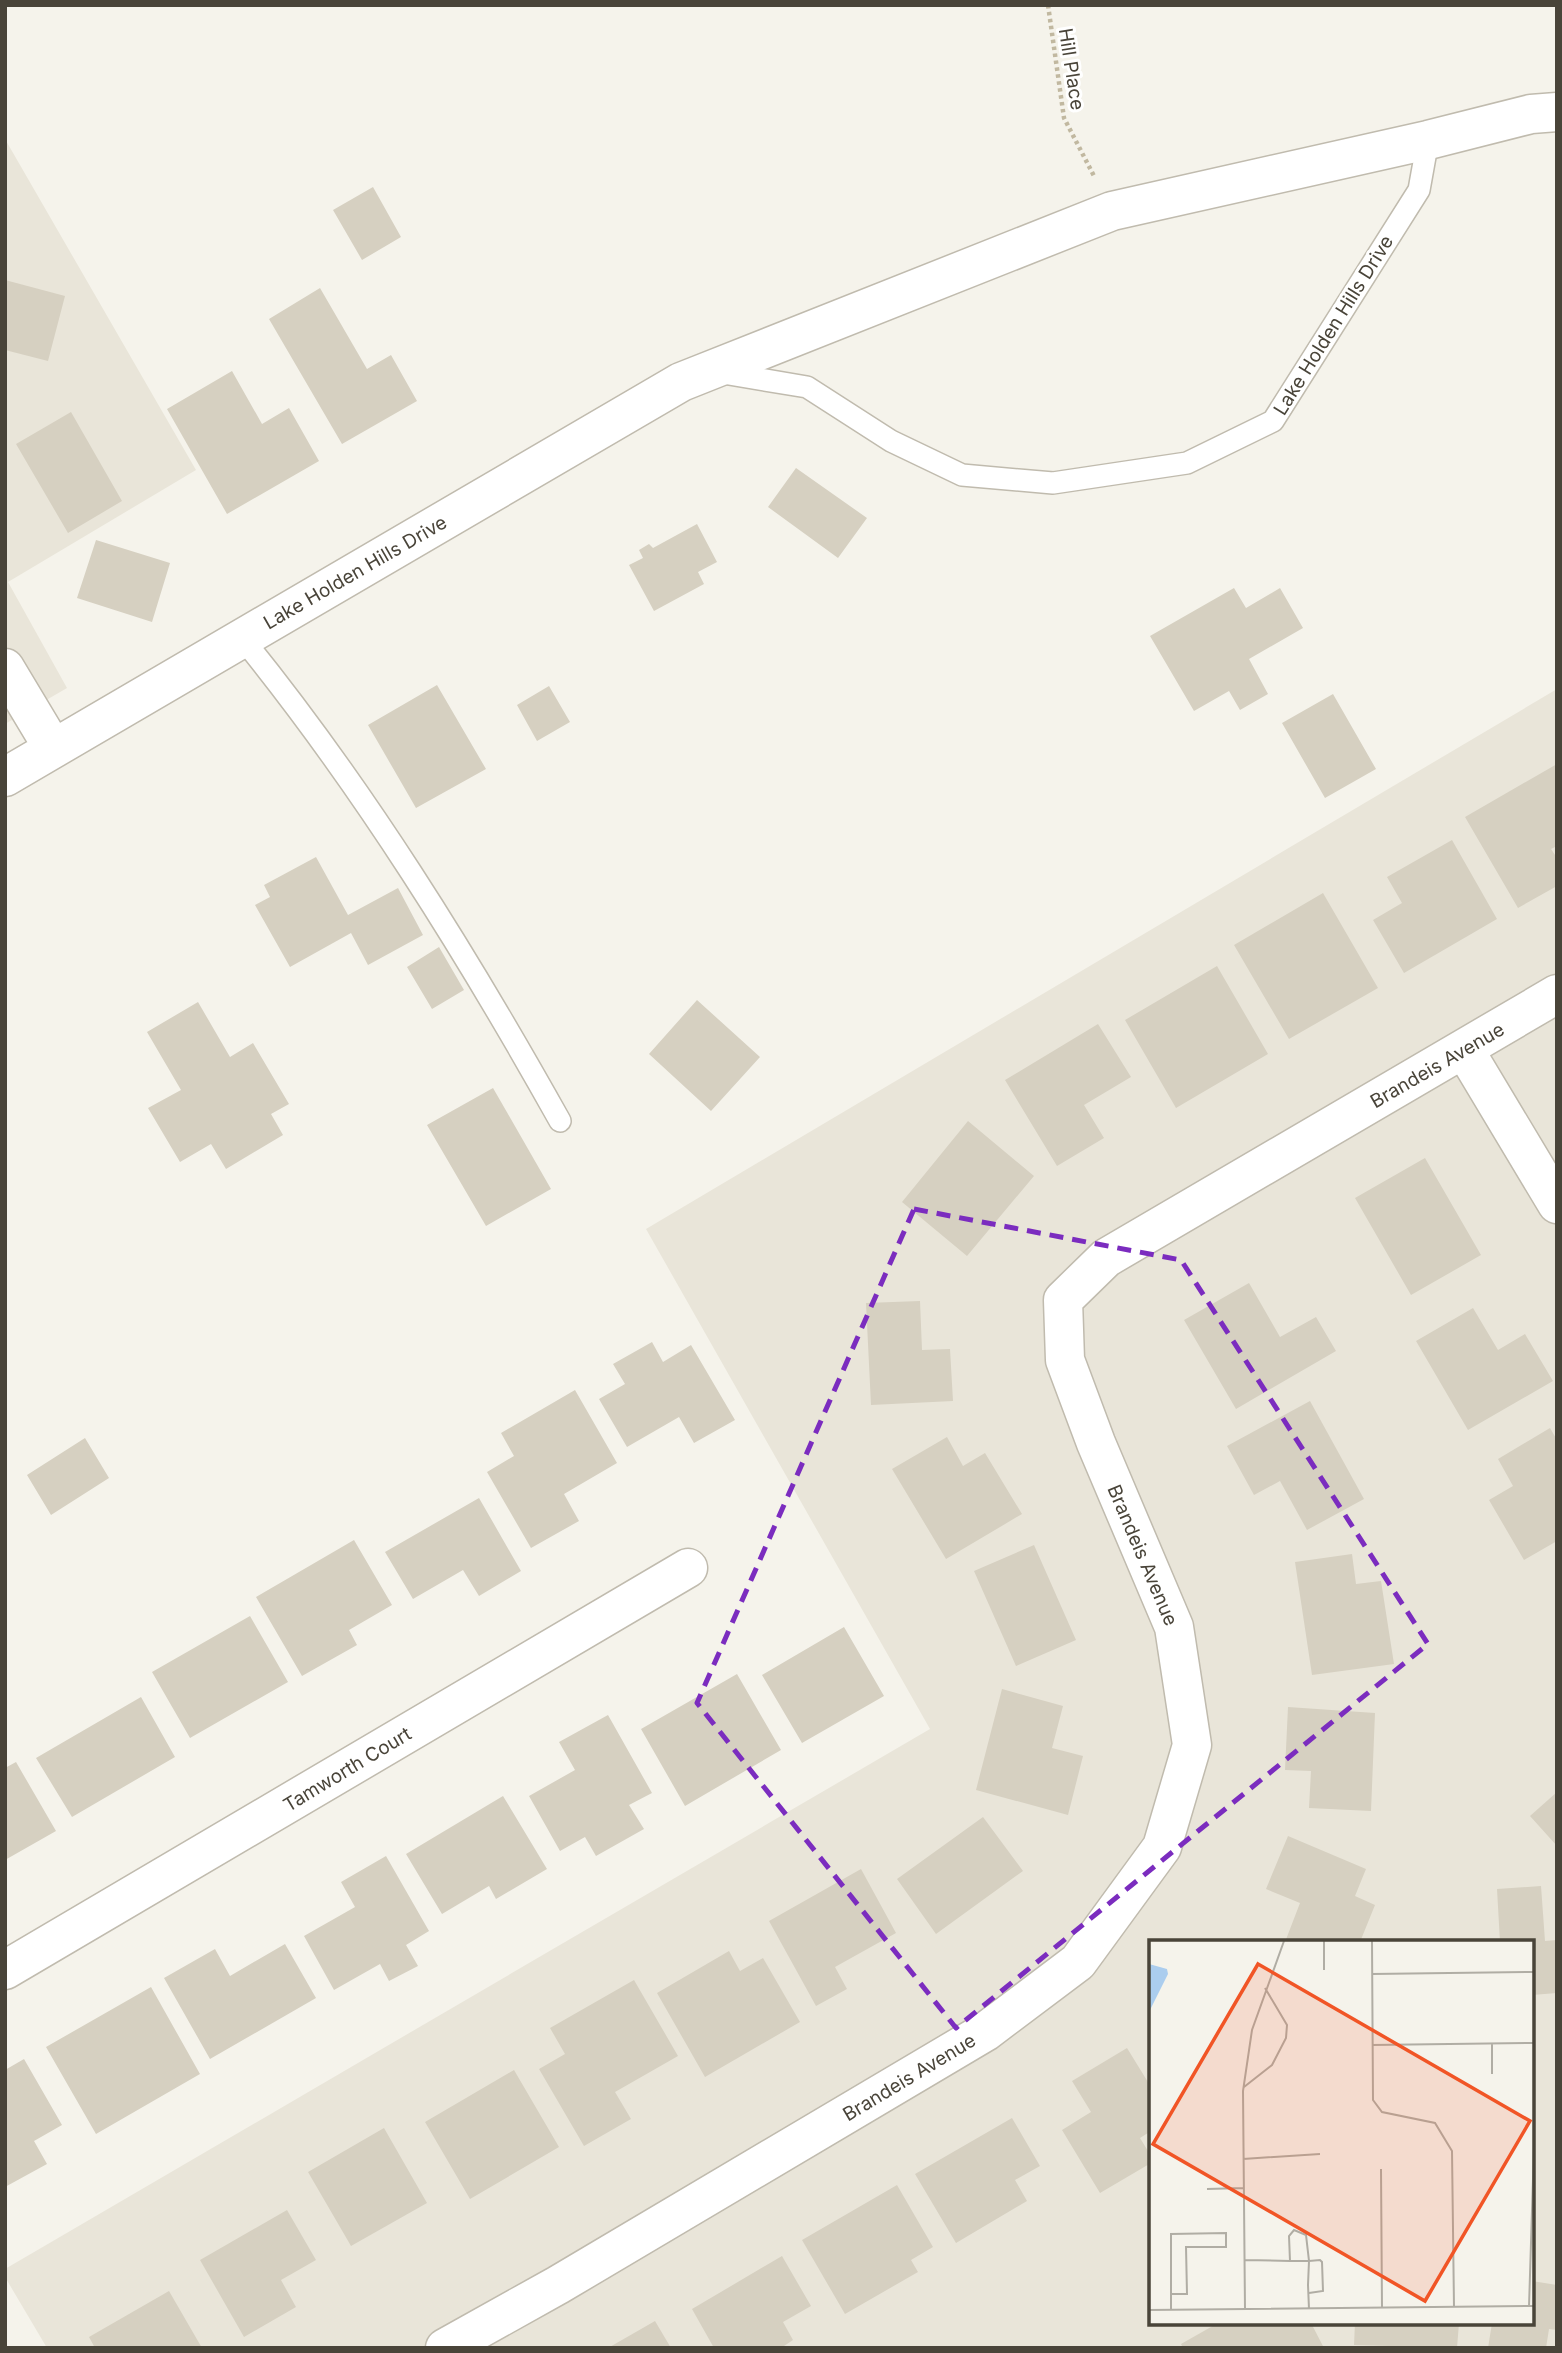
<svg xmlns="http://www.w3.org/2000/svg" width="1562" height="2353" font-family="Inter,sans-serif">
<rect width="100%" height="100%" fill="#f5f3eb"/>
<path fill="#e9e5d9" fill-rule="evenodd" d="M5,139L196,470L8,582L67,688L5,724Z
M1557,689V2348H47L5,2277V2269L930,1729L646,1229ZM1151,1942H1532V2323H1151Z"/>
<path fill="#d6d0c1" d="M373,187L401,237L362,260L333,210Z
M5,280L65,296L48,361L5,350Z
M320,288L367,369L391,355L417,401L342,444L269,319Z
M232,371L262,424L289,408L319,461L227,514L167,409Z
M71,412L122,501L68,533L16,444Z
M796,468L867,518L838,558L768,507Z
M697,524L717,562L698,572L704,584L654,611L629,565L643,558L639,550L649,544L653,548Z
M96,540L170,563L152,622L77,598Z
M1234,588L1246,608L1280,588L1303,628L1249,659L1268,694L1240,710L1229,691L1194,711L1150,636Z
M437,685L486,769L416,808L368,725Z
M549,686L570,722L537,741L517,705Z
M1333,694L1376,769L1325,798L1282,723Z
M1557,764V846L1551,849L1557,858V886L1518,908L1465,817Z
M1452,840L1497,919L1404,973L1373,920L1402,903L1387,877Z
M316,857L348,915L398,888L423,935L368,965L351,933L290,967L255,905L270,897L264,885Z
M1323,893L1378,988L1289,1039L1234,945Z
M439,947L464,990L432,1009L407,967Z
M1217,966L1268,1054L1176,1108L1125,1020Z
M697,1000L760,1057L711,1111L649,1054Z
M198,1002L230,1057L253,1043L289,1104L271,1114L283,1135L226,1169L211,1144L180,1162L148,1108L181,1090L147,1032Z
M1098,1024L1131,1077L1084,1105L1104,1138L1057,1166L1005,1080Z
M493,1088L551,1189L486,1226L427,1125Z
M968,1121L1034,1176L967,1256L902,1202Z
M1425,1158L1481,1255L1411,1295L1355,1198Z
M1249,1283L1280,1337L1316,1317L1336,1351L1236,1409L1184,1320Z
M920,1301L922,1350L950,1349L953,1401L871,1405L866,1303Z
M1473,1308L1498,1350L1525,1334L1553,1381L1468,1430L1416,1341Z
M652,1342L663,1362L691,1345L735,1420L694,1443L679,1417L627,1447L599,1399L625,1384L613,1364Z
M575,1390L617,1463L564,1494L579,1521L531,1548L487,1472L514,1456L501,1433Z
M1310,1401L1364,1499L1307,1530L1280,1481L1254,1495L1227,1446Z
M1550,1428L1557,1440V1541L1524,1560L1489,1500L1513,1486L1498,1459Z
M947,1437L963,1466L985,1453L1022,1514L946,1559L892,1469Z
M85,1438L109,1478L51,1515L27,1475Z
M479,1498L521,1571L479,1596L463,1570L413,1599L385,1552Z
M354,1540L392,1605L349,1630L357,1645L302,1676L256,1597Z
M1034,1545L1076,1640L1016,1666L974,1571Z
M1352,1554L1356,1584L1381,1581L1394,1664L1312,1675L1295,1562Z
M250,1616L288,1682L190,1738L152,1672Z
M844,1627L884,1696L802,1743L762,1675Z
M737,1674L781,1750L685,1806L641,1729Z
M1002,1689L1063,1706L1052,1748L1083,1756L1068,1815L976,1790Z
M141,1697L175,1757L72,1817L36,1758Z
M1288,1707L1375,1713L1371,1811L1309,1808L1311,1771L1285,1770Z
M608,1715L652,1793L629,1805L644,1829L596,1856L585,1837L560,1851L529,1796L575,1770L559,1742Z
M16,1762L56,1831L5,1860V1768Z
M1557,1792V1846L1530,1816Z
M503,1796L547,1869L496,1899L489,1886L442,1914L406,1854Z
M983,1817L1023,1871L936,1934L897,1879Z
M1288,1836L1366,1869L1355,1896L1375,1905L1360,1942H1285L1300,1903L1266,1889Z
M386,1856L429,1931L406,1945L418,1966L389,1981L380,1964L334,1990L304,1936L355,1907L341,1882Z
M861,1869L896,1933L835,1967L847,1989L816,2006L769,1921Z
M1541,1886L1545,1941L1557,1940V1993L1532,1995V1942H1500L1497,1889Z
M285,1944L316,1998L210,2059L164,1978L215,1949L230,1976Z
M729,1951L740,1971L763,1958L800,2022L705,2077L657,1993Z
M634,1980L678,2056L615,2092L631,2119L584,2146L539,2069L565,2054L550,2028Z
M151,1987L200,2074L96,2134L46,2047Z
M1127,2048L1151,2087V2131L1140,2138L1151,2156V2163L1100,2193L1062,2130L1091,2112L1072,2081Z
M24,2059L62,2125L34,2141L47,2164L5,2187V2070Z
M514,2070L559,2147L470,2199L425,2122Z
M1012,2118L1040,2166L1015,2180L1027,2201L956,2243L915,2174Z
M384,2128L427,2203L351,2246L308,2172Z
M897,2185L933,2247L911,2260L918,2272L845,2314L802,2240Z
M287,2210L316,2260L281,2280L296,2307L244,2337L200,2260Z
M782,2256L811,2306L783,2322L793,2340L781,2348H714L692,2309Z
M1532,2281L1557,2285V2330L1549,2329L1546,2348H1488L1492,2323H1532Z
M169,2291L202,2348H95L89,2337Z
M655,2321L671,2348H608Z
M1218,2323H1311L1324,2348H1183L1181,2344Z
M1355,2323H1459L1457,2348L1354,2345Z"/>
<g fill="none" stroke-linecap="round" stroke-linejoin="round">
<g stroke="#c0bbae" stroke-width="24">
<path id="lane" d="M717,372L807,387L891,441L962,475L1053,483L1187,463L1273,421L1419,190L1428,140
M242,638C363,787 466,953 560,1121"/>
</g>
<g stroke="#c0bbae" stroke-width="41">
<path id="street" d="M5,668L53,748
M5,777L681,382L1112,211L1428,140L1531,114L1557,112
M1464,1049L1557,1204
M5,1970L688,1568
M445,2348L558,2285L985,2032L1078,1962L1162,1847L1192,1745L1174,1627L1096,1443L1065,1360L1063,1300L1106,1258L1557,994"/>
</g>
<path stroke="#c1b8a0" stroke-width="4.5" stroke-dasharray="3.5 3.5" stroke-linecap="butt" d="M1048,5L1064,118L1094,176"/>
<use href="#lane" stroke="#fff" stroke-width="21"/>
<use href="#street" stroke="#fff" stroke-width="38"/>
</g>
<path fill="none" stroke="#7b2cbf" stroke-width="5" stroke-dasharray="14 9" stroke-linejoin="round" d="M914,1209L1181,1260L1428,1644L956,2028L697,1703Z"/>
<g text-anchor="middle" stroke-width="6" stroke-linejoin="round" paint-order="stroke">
<g font-size="19" fill="#494439" stroke="#fff">
<text transform="translate(1072 69) rotate(81)" y="7">Hill Place</text>
<text transform="translate(1333 325) rotate(-58)" y="7">Lake Holden Hills Drive</text>
<text transform="translate(355 572) rotate(-30)" y="7">Lake Holden Hills Drive</text>
<text transform="translate(1437 1065) rotate(-30)" y="7">Brandeis Avenue</text>
<text transform="translate(1143 1555) rotate(67)" y="7">Brandeis Avenue</text>
<text transform="translate(347 1769) rotate(-31)" y="7">Tamworth Court</text>
<text transform="translate(909 2077) rotate(-31)" y="7">Brandeis Avenue</text>
</g>
</g>
<g transform="translate(1149 1940)">
<rect width="385" height="385" fill="#f5f3eb"/>
<path d="M0,24L18,29L19,34L0,72Z" fill="#abcdee"/>
<path fill="none" stroke="#b0ada4" stroke-width="2" d="M175,1V30M223,1L224,160L233,172L286,183L303,211L305,367M223,34L385,32M343,103V134M223,105L385,103M95,147L123,125L137,98L138,85L116,48M94,219L171,214M232,229L233,368M58,249L94,248M95,320L141,321M160,353L174,351L173,322L171,320L160,321H141L140,296L145,290L157,295L160,321L159,345L160,369M380,367L385,207M96,369L94,151L103,90L135,1M0,370L385,366M22,370V294L77,293V307H37L38,354H22"/>
<path fill="#f15526" fill-opacity="0.15" stroke="#f15526" stroke-width="3.5" d="M109,24L381,181L276,361L4,204Z"/>
<rect width="385" height="385" fill="none" stroke="#494439" stroke-width="3.5"/>
</g>
<rect width="1562" height="2353" fill="none" stroke="#494439" stroke-width="14"/>
</svg>
